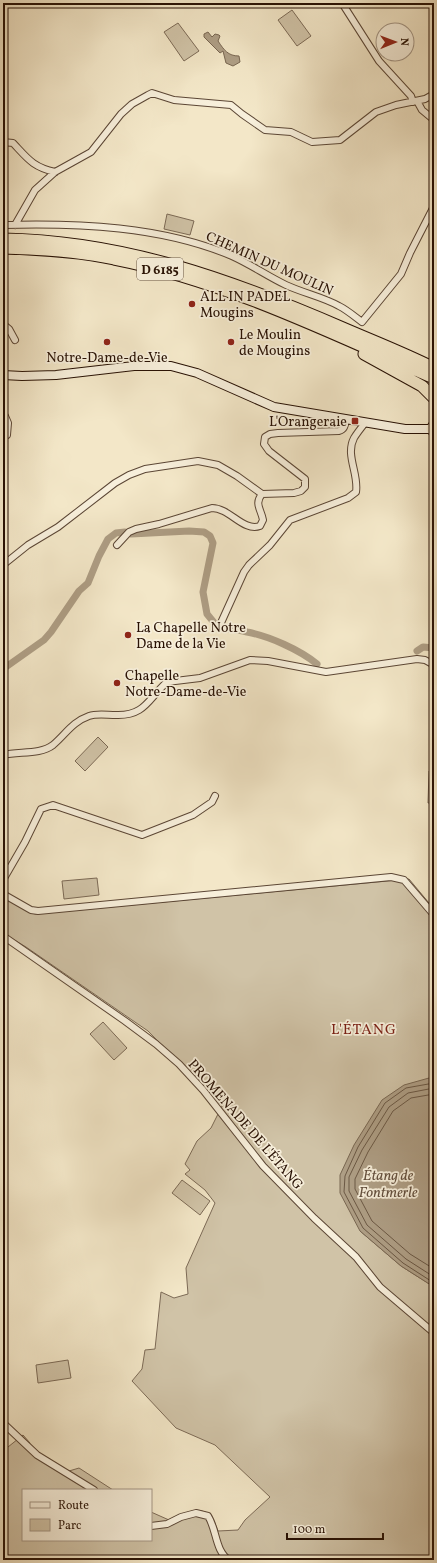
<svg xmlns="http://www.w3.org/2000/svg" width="437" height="1563" font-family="Vollkorn,serif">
<rect width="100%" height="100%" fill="#f3e7c8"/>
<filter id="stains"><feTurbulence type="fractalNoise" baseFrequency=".005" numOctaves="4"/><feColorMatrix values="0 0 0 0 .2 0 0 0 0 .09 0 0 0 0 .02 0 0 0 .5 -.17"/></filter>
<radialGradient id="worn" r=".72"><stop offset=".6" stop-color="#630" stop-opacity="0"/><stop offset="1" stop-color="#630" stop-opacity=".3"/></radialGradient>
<path fill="#d0c3a7" stroke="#7c6a56" d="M292,10L311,36L297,46L278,20Z
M178,23L199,51L184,61L164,32Z
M167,214L194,221L190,235L164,229Z
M98,737L108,747L85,771L75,761Z
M429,771H434V803H428Z
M97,878L99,895L64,899L62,881Z
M409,879L434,909V1277L360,1231L401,1266L434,1287V1560H3V1451L23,1435L30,1443L29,1445L42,1456L69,1471L79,1468L113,1490H23V1540H151V1512L169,1520C182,1514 203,1503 213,1519C215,1523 217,1528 218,1531L238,1530L245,1520L270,1497L215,1445L176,1428L132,1381L142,1369L145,1350L155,1349L161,1292L174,1298L188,1294L186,1268L215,1203L205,1190L185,1174L190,1170L185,1164L197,1141L211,1128L222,1106L148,1031L26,947L3,933V897L35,914Z
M103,1022L127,1048L114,1060L90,1034Z
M182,1180L210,1201L200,1215L172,1193Z
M68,1360L71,1378L38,1383L36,1365Z"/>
<path fill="#ae9e85" stroke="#786651" d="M208,32L212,37L215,34L219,35L220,36L218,41C224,50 228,56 239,56L240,62L233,66L226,63L223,51L220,53L204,37V34Z
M429,1078L434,1079V1287L401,1266L360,1231L340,1193V1175L354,1145L382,1100L404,1085Z"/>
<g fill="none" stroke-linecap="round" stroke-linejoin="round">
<path stroke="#6b5844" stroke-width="1" d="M434,1083L406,1088L385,1103L358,1147L345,1176L344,1192L363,1228L403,1263L434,1283
M434,1088L408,1093L389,1107L362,1150L349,1177V1191L367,1225L406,1259L434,1277
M434,1094L411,1098L393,1111L368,1152L355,1179V1189L372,1221L410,1254L434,1269"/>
<path stroke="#ae9e85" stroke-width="7" d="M222,628C230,629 239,630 247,632C269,636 300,650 317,664
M417,651L423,647L434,648
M3,669L44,640L51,632L79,591L88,583L99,556L108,539L116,533L125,532L131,534L189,531L204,532L210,536L213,543L203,592L207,614L216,625"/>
<g stroke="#5b4635" stroke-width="8">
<path id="street" d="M342,3L379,61L411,96L413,102
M417,101L422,110L434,120
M3,142L13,143C28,159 33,167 55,172
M3,225C79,223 161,226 232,256C252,265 267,276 286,285C303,293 323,297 339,306C347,310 354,316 362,322L401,274L410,253L434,206
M15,225L35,190L55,172L91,152L121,114L132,104L148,95L152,93L174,100L231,105L242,114L265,130L291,132L312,142L340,140L376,112L396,105L425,99L434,94
M3,324L9,329L15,340
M3,415L5,416L8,423L7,435
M117,545L129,532L136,529L159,524L212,508C230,508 243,532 260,526L263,520C261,509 254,504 262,494
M3,565L28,545L58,527L115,483L129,475L145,469L198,461L218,465L237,476L262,494L294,493L301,491L305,487V479L269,451L264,444L265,437L270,434L278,433L339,431C345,429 345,425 346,419
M220,625L244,572L249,565L270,545L290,520L348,498L356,492C359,474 345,455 354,438C357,433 361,428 365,423
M3,755C19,751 40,755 53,745C66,734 72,722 89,716C97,713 107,715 116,715C145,716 148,699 167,682L200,678L250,660L268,661L326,672L417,659L425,660L434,665
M3,880L25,842L41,809L53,805L142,835L193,815L212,802L215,796
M3,894L31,910L38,911L391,877L404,880L434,915
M3,936L125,1021L156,1044L179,1064L203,1090L263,1166L314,1218L356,1257L380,1287L434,1333
M3,1423L37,1455L94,1490
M151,1526L167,1524L181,1517L196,1513L208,1516C217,1530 215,1551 229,1560"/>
</g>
<g stroke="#281104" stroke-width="10">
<path id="secondary" d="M3,375L22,376L56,375L134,366H171L197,373L274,407L405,429H434"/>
</g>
<g stroke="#281104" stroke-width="13">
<path id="highway" d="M3,239C125,241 232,280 343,328C373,341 404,353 434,368
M3,248C40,249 78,251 114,259C226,281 331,333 434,378
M364,354L422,386L434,398
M432,429L434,426"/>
</g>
<use href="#street" stroke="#f7efdb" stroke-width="6"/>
<use href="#secondary" stroke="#f7efdb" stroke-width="8"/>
<use href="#highway" stroke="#f3e7c8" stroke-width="11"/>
</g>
<g fill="#8f2418" stroke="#f7efdb" stroke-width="1.5">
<circle cx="192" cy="304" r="4"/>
<circle cx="107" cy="342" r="4"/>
<circle cx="231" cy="342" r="4"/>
<rect x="351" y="417" width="8" height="8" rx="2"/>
<circle cx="128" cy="635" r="4"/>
<circle cx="117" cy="683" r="4"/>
</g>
<g text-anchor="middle" stroke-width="3.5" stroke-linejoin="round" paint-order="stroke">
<rect fill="#f7efdb" stroke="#665444" stroke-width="1" x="137" y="258" width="46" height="22" rx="3"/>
<g font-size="13" font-weight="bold" fill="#281104">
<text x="160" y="274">D 6185</text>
</g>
<g font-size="14" fill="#281104" stroke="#f7efdb">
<text transform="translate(270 263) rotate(24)" y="5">CHEMIN DU MOULIN</text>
<text transform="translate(246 1124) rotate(49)" y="5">PROMENADE DE L'ÉTANG</text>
</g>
<g font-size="14" fill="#281104" stroke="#f7efdb" text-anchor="start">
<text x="200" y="301">ALL IN PADEL<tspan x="200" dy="16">Mougins</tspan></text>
<text x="239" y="339">Le Moulin<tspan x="239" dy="16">de Mougins</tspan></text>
<text x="107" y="362" text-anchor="middle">Notre-Dame-de-Vie</text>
<text x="347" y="426" text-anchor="end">L'Orangeraie</text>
<text x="136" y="632">La Chapelle Notre<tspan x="136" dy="16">Dame de la Vie</tspan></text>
<text x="125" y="680">Chapelle<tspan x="125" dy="16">Notre-Dame-de-Vie</tspan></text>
</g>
<g font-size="15" letter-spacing="1" fill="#7a1f14" stroke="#f7efdb">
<text x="364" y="1034">L'ÉTANG</text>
</g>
<g font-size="15" font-style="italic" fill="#64503e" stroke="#f7efdb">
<text x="388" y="1180">Étang de<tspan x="388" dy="17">Fontmerle</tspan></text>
</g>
</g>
<rect width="437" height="1563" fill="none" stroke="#f3e7c8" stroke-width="16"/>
<rect x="4" y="4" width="429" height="1555" fill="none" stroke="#281104" stroke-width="2"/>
<rect x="8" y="8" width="421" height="1547" fill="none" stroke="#281104"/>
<rect x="22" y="1489" width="130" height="52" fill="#f7efdb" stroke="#a49685"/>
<rect x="30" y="1502" width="20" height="6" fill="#f7efdb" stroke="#a49685"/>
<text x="58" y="1509" font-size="12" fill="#281104">Route</text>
<rect x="30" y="1519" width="20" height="12" fill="#d0c3a7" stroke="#a49685"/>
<text x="58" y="1529" font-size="12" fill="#281104">Parc</text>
<g transform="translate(395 42) rotate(89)"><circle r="19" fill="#f7efdb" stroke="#a49685"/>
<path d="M0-3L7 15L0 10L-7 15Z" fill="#8f2418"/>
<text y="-6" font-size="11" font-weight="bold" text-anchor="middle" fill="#281104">N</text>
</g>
<path d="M287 1533v6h96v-6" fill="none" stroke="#281104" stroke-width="2"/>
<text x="293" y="1533" font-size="12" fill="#281104" stroke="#f7efdb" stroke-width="3" paint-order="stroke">100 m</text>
<rect width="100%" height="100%" filter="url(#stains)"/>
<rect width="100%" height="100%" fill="url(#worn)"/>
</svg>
